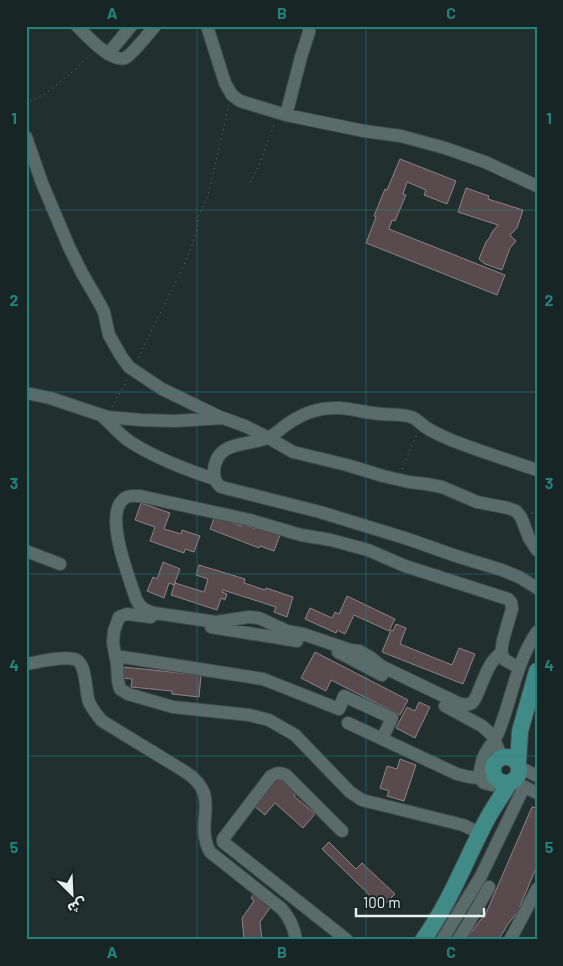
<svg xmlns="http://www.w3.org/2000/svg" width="563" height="966" font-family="Barlow,'Noto Sans Arabic',sans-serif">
<rect width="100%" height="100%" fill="#212f2e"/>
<path fill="#594b4d" stroke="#918284" d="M400,159L456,181L447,204L424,195L426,190L407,182L403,194L406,195L395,221L392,220L389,229L505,275L497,295L366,243L376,217L374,216L385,189L387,190Z
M466,188L489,196L488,199L523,210L517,228L510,235L516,241L510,248L502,270L485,264L479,259L486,242L490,237L492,232L498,225L458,212Z
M141,503L170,513L164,529L181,534L182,530L200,536L194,552L185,549L184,553L150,541L155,527L135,520Z
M215,516L241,526V524L256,529L257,526L280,535L274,551L260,546L259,548L210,529Z
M163,562L180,569L174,585L169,583L164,598L147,591L153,577L157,579Z
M199,565L245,579L244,583L265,590L266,588L293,597L287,617L274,612L276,607L223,590L222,592L227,594L225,600L221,598L217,610L171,595L175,583L204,592L208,579L196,575Z
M347,596L395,619L389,631L354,615L345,634L337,630L336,633L305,619L310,608L332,618L335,612L339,614Z
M396,624L406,628L400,644L452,665L459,648L475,654L463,684L382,652L391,630L393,631Z
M315,652L408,700L400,715L331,680L326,691L301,678Z
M123,667L201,675L199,697L172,694V691L131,687L132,679L122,678Z
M419,702L430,707L415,738L396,728L407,707L415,711Z
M400,759L416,765L404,801L387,796L389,791L380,788L387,766L397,769Z
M277,776L296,793L294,796L315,814L303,828L275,803L265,815L252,804Z
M532,807L537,808V866L520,906V909L508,924L504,931L498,940H465L486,913Z
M329,842L356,869L362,863L395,894L382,907L322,849Z
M255,893L272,905L260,922L262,940H244L242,918L254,901L251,898Z"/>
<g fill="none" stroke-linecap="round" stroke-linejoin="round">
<g stroke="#3f4b4b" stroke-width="14">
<path id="minor" d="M77,26C86,35 111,63 125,58C133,54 148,34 155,26
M207,26L225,83L232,95L240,101L286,115L364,131L401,136L445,148L485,162L537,186
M108,54L131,26
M286,115L301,57L309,32V26
M26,137L42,183L69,247L82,273L101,306L104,312L109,335L121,356L129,367L162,389L222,418
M26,393L50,398L107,417L142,420L175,421L223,418L245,426L269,438L293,452L347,465L383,476L409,482L426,484L442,487L477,502L508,508L516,511L521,517L529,538L537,550
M101,415C110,423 119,434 129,441C155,458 185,469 214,479
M537,470C508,460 479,451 451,440C443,436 434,433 427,428C421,425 418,419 411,417C402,414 391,415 381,414C367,413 354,409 340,408C319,407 303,413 286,425C281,429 274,435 268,438C247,446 217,440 214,470C214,478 215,482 221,487L320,512L408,539L456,556L502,570L519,577L537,588
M26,551L60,564
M151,617L127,614L119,617L114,631L113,643L117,664L118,681L120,689L128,694L173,707L249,715L269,720L295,735L350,792L362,800L463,825L480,833
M211,627L297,641
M338,652L382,675
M501,653C487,663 483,683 475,699L472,703L466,705L458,703L381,666L370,657L359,651L350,650L303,634L287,631L259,618L249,617L216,622L154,613C144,610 141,608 136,599C130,579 102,513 125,498C129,495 135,496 140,496L250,520L301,535L331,540L368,550L405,566L508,599L511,602L512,609L503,640L501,653L505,660L519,668
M116,656L263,679L339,709L344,696L392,718L382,739
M26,664C39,662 61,656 74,659C87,661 85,691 89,702C92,709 97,715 102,721L184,771C224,796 193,820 210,852L282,909C290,919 294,927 296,940
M445,706L482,726L492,735L502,757
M348,723L457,774L469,777L479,778
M519,767L537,776
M517,783L537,793
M492,785L484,783L479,778C480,770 481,762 484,756C488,747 495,741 498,733C512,699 516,662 537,632
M342,831L286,775C280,772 277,773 271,776L223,839V842L347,940
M442,940L481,876L524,787
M458,940L468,924L489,887
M510,940L537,889"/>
</g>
<g stroke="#3f4b4b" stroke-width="18">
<path id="major" d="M493 770a13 13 0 1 1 26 0a13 13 0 1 1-26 0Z
M518,763L520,731L537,671
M423,940C449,904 464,864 484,825C491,810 502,796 510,782"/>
</g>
<path stroke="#6a7675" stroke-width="1" stroke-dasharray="1 4" stroke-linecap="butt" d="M26,103L45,94L70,74L91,54
M250,182L257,170L275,123
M138,358L186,261L196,234L198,218L208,195L229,105
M112,407L127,380
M402,469L417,434
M532,513L537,514"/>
<use href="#minor" stroke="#5b6b6a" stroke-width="12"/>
<use href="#major" stroke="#408a88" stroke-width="16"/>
</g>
<path fill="none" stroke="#25827b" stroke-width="1" stroke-opacity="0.55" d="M197,26V940M366,26V940M26,210H537M26,392H537M26,574H537M26,756H537"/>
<rect width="563" height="966" fill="none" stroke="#172525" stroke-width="55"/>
<g transform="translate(72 894) rotate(156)" stroke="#172525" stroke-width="4" paint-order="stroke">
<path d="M0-4L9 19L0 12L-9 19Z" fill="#e7f0ef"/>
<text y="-8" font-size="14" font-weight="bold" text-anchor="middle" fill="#e7f0ef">ش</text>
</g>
<path d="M356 908v8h128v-8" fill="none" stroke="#e7f0ef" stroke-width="2.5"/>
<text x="363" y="908" font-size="15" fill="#e7f0ef" stroke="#172525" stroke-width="4" paint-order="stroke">100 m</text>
<rect x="28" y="28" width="508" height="910" fill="none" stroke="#25827b" stroke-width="2"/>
<g font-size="16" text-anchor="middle" font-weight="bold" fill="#25827b">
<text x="112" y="19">A</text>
<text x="282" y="19">B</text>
<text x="451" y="19">C</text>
<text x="14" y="124">1</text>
<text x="549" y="124">1</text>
<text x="14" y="306">2</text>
<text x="549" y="306">2</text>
<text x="14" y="489">3</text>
<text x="549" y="489">3</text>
<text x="14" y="671">4</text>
<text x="549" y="671">4</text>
<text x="14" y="853">5</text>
<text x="549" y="853">5</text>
<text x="112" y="958">A</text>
<text x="282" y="958">B</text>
<text x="451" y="958">C</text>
</g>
</svg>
